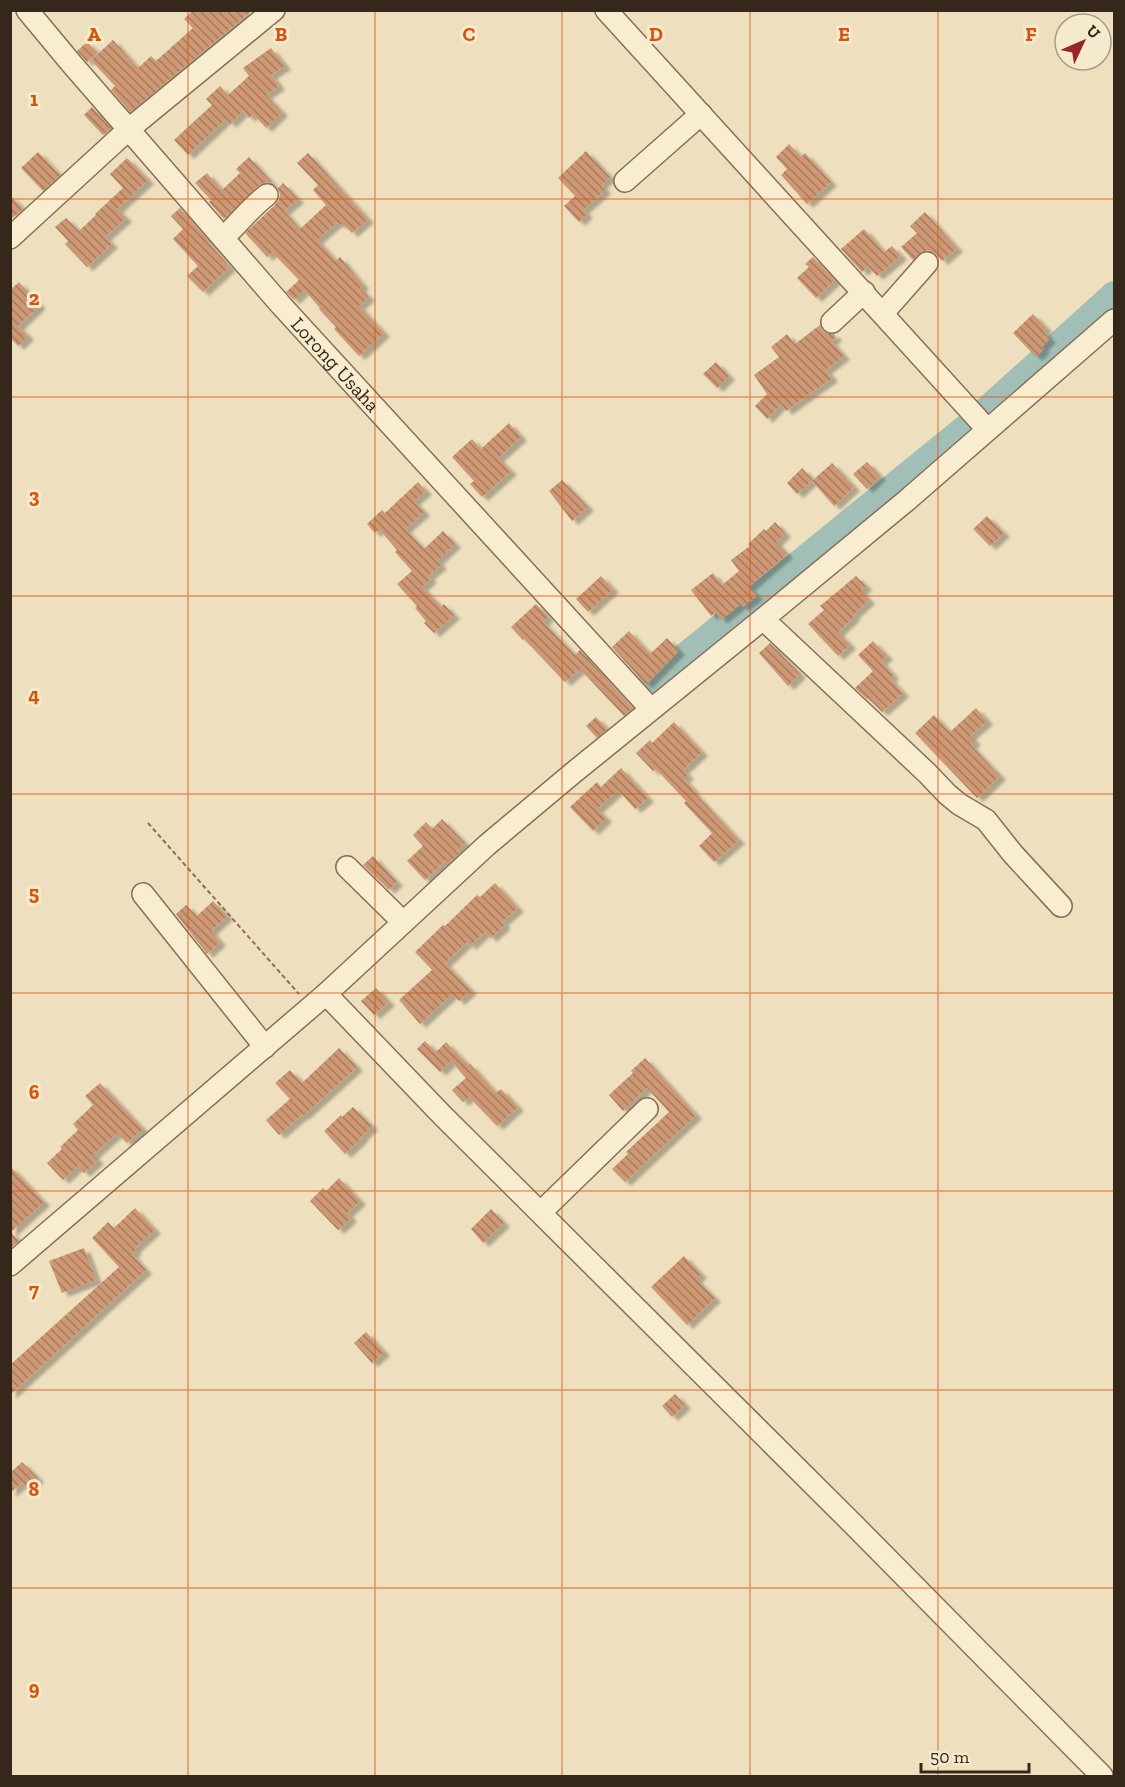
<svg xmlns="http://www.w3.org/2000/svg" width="1125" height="1787" font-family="'Zilla Slab',serif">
<defs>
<pattern id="building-back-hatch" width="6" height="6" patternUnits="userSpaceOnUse" patternTransform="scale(1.5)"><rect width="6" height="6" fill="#cd9873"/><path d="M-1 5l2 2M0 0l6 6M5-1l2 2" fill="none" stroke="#a77c5e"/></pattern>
<filter id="shadow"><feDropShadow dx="6" dy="4" stdDeviation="1.5" flood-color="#0004"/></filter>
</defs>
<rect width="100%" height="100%" fill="#eedfbe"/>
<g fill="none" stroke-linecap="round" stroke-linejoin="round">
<path stroke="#a1bfb6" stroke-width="26" d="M650,684L977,418L1114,294"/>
</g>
<path fill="url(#building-back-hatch)" filter="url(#shadow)" d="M193,10H253L130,112L111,90L115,86L91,60L113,40L138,68L151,56L156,61L193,28L184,19Z
M87,42L97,53L87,62L77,51Z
M271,48L285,66L271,75L279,86L266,95L282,112L266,128L253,114L249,118L243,111L230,124L226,119L188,155L174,140L212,105L206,99L220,86L228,95L249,76L243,68Z
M92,107L111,128L103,135L84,115Z
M789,144L801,157L805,153L831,182L807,204L781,175L787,169L776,157Z
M586,151L610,177L601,185L605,190L583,210L587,214L579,222L564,206L575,196L558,178Z
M38,152L60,175L43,191L21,168Z
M308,153L368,219L352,233L344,225L336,223L317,240L336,261L340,257L363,285L360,288L369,297L359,306L384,333L359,356L334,329L336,327L319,309L320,308L304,290L294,300L286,292L299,280L272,252L267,257L245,233L275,205L279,200L280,194L277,187L278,188L283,183L298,199L284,211L300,229L326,205L313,190L318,185L297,163Z
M249,157L276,187L272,183L266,182L259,185L224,219L209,202L211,200L195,183L207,173L222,190L240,173L236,169Z
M127,158L148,180L117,209L126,218L105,237L112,244L87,267L65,244L68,241L55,227L66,218L79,231L96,215L95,214L123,188L110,174Z
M10,195L23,209L10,220Z
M180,208L207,239L206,240L230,267L203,292L187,276L198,266L173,239L183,229L171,216Z
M925,212L957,248L942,261L933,251L929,250L922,251L913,260L901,247L917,233L910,226Z
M864,229L884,252L892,246L901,256L877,276L868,266L862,272L841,249Z
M813,257L835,280L816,298L797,278L809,267L805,264Z
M19,282L40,305L18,326L28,336L18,346L10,338V290Z
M1033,314L1046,328L1043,331L1050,339L1042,347L1044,349L1036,357L1013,333Z
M820,325L823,331L829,334H834L836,337L831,341L844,356L826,370L832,378L786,411L781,404L767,419L755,406L767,394L754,375L779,357L771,347L787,334L795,344Z
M716,362L729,376L717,388L703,374Z
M509,423L521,437L498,458L511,471L482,497L470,484L474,481L452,457L472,439L481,449Z
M867,462L880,476L867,489L853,474Z
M832,463L854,487L834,506L812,481Z
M802,468L813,480L797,494L787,483Z
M562,480L588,507L572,521L549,491Z
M418,482L426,491L414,501L424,512L405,529L424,549L443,531L455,544L437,561L441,565L428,576L431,579L422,587L441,607L444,604L454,615L434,633L424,623L426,621L415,608L417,606L397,584L412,571L395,552L397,550L379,529L375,533L367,524L382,510L385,513Z
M987,516L1004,533L990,546L973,529Z
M775,522L785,533L776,542L787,554L749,587L757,596L743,607L741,604L721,620L716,612L711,616L691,590L713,573L722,585L739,571L731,560L750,546L748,544L764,529L766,531Z
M601,576L613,589L588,612L576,599Z
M856,576L866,586L861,591L869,600L853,615L854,617L838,632L850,645L838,656L808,624L824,610L820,606Z
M536,604L548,617L543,622L575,655L580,650L633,708L624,716L580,669L565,682L524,639L523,640L511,627Z
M629,631L650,654L667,638L679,651L646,685L612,647Z
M873,641L887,656L881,661L893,675L890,678L903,693L882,712L868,698L867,699L855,688L873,671L858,655Z
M770,643L800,674L788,686L759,653Z
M976,708L987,721L970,736L975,741L971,745L1000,776L977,798L915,733L934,715L950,732Z
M596,717L607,729L597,738L586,726Z
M674,722L702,752L683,770L688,775L684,779L694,790L693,791L739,840L714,862L699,846L712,833L684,803L686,801L656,769L653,771L636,753L650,740L652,743Z
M621,768L648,798L635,809L618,790L597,809L606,818L593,831L570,807L597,782L601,787Z
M442,819L465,843L456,851L459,854L448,863L446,860L425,880L407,861L423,846L413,835L426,822L432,829Z
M373,856L397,882L389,890L363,865Z
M495,883L518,908L502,922L505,925L491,938L485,932L470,946L467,942L445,963L471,990L459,1001L452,994L420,1024L399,1000L432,970L415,952L443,925L445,926L477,895L480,897Z
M213,901L227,916L211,931L220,942L207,954L176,914L186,905L197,916Z
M376,988L389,1002L374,1015L361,1001Z
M425,1041L436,1052L446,1042L468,1065L470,1064L496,1093L501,1089L518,1107L497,1126L469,1097L463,1102L452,1090L466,1078L451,1061L440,1072L417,1049Z
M339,1048L357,1067L303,1116L302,1115L279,1135L266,1120L290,1099L275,1083L290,1070L302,1083Z
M645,1058L696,1115L625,1182L612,1169L628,1154L626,1152L669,1112L647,1088L623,1111L609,1095L633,1073L631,1071Z
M100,1083L143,1129L127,1143L117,1133L93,1155L98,1160L84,1173L78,1166L63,1180L47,1163L62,1149L60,1147L78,1130L73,1124L93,1105L85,1096Z
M353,1107L372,1126L361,1137L362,1138L345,1154L324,1131L341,1115L342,1117Z
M10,1166L44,1202L11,1232L19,1241L10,1248Z
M339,1178L360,1201L347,1213L351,1218L338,1230L310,1201L323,1188L326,1191Z
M135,1208L155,1230L134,1249L136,1250L132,1254L146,1270L10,1395V1365L119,1267L92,1238L108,1222L114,1228Z
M491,1209L504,1223L483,1243L471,1229Z
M84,1248L96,1280L62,1293L49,1261Z
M684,1256L701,1274L696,1279L715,1298L687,1325L651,1287Z
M366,1332L384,1352L372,1363L354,1343Z
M675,1394L685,1405L672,1417L662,1406Z
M22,1462L38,1478L27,1489L22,1483L10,1493V1473Z"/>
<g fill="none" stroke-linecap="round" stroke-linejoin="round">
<g stroke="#867057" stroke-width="24">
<g id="minor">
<path id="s1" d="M27,10L71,63L281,305L651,709"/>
<path d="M606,10L987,429"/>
<path d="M625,181L701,114"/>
<path d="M10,238L129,129L274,10"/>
<path d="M223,238C238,224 251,207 267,195"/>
<path d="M883,313L927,263"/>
<path d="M832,322L864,292"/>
<path d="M763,619L927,773L947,794L959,804L986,820L1013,854L1061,906"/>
<path d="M347,867L403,922"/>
<path d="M143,894L265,1047"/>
<path d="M326,994L443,1116L855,1526L1102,1776"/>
<path d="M541,1212L647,1109"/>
<path d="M10,1265L326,994L487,845L573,773L763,619L906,501L1114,320"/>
</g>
</g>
<path stroke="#867057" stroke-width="2" stroke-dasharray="4.5 3" stroke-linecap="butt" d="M148,823L299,994"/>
<use href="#minor" stroke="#f9edd1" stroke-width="21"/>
</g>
<path fill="none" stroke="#d6540e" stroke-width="1.5" stroke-opacity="0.55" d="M188,10V1776M375,10V1776M562,10V1776M750,10V1776M938,10V1776M10,199H1114M10,397H1114M10,596H1114M10,794H1114M10,993H1114M10,1191H1114M10,1390H1114M10,1588H1114"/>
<g text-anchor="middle" stroke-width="6" stroke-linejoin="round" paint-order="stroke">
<g font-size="20" fill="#35281b" stroke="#f5eacd">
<text dy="7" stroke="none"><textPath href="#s1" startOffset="470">Lorong Usaha</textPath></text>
</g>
</g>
<g font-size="20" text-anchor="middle" font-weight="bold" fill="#d6540e" stroke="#f5eacd" stroke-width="6" stroke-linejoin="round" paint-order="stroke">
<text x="94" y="41">A</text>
<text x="281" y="41">B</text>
<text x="469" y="41">C</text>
<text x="656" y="41">D</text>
<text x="844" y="41">E</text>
<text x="1031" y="41">F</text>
<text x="34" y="106">1</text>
<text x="34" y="305">2</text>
<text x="34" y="503">3</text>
<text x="34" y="702">4</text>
<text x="34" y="900">5</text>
<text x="34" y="1099">6</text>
<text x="34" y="1297">7</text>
<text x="34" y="1496">8</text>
<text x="34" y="1695">9</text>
</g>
<rect width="1125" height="1787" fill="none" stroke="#35281b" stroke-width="24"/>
<g transform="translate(1083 42) rotate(46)"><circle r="28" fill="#f5eacd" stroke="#a89c86" stroke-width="1.5"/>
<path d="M0-4.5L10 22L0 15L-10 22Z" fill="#962628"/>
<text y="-9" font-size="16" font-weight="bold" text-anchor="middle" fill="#35281b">U</text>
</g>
<path d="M921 1763v9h108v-9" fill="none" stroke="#35281b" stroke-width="3"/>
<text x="930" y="1763" font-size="18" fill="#35281b" stroke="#f5eacd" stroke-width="4.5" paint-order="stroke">50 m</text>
</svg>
